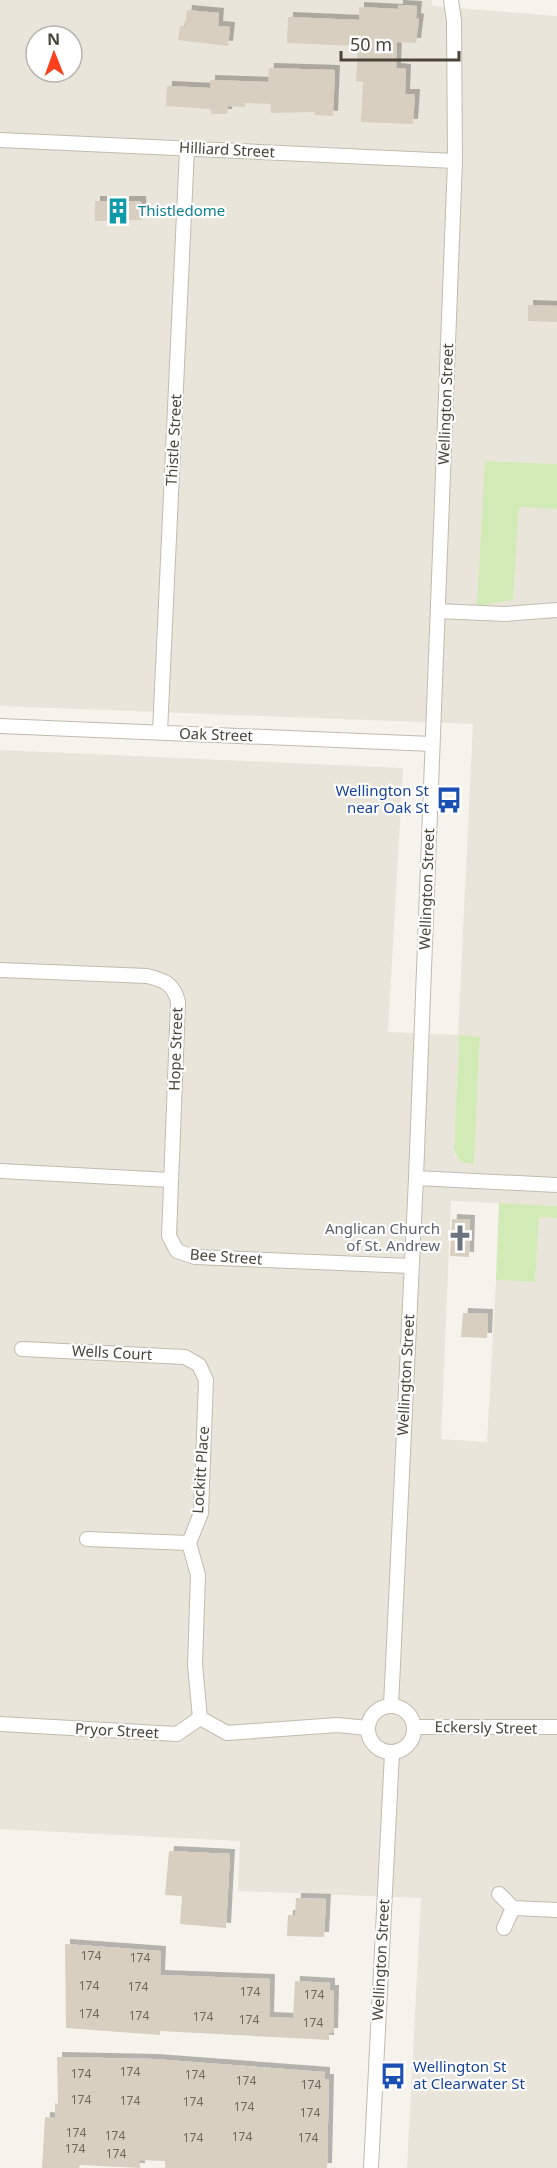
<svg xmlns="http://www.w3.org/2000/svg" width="557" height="2168" font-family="'Noto Sans',sans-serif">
<defs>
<filter id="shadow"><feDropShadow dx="5" dy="-5" stdDeviation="0" flood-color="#0004"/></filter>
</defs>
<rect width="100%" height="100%" fill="#f6f3ec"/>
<path fill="#eae5da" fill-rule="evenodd" d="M0,0H431L433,6L557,16V464L485,461L513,600L519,507L557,509V1206L451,1201L441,1439L487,1442L496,1280L535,1282L539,1217L557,1218V2168H407L421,1898L238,1891L240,1841L0,1829V750L403,768L388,1032L458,1035L473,724L0,706ZM36,36H72V72H36ZM459,1035L480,1037L474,1164H467L455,1156L454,1149Z"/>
<path fill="#d2eab5" d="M485,461L557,464V509L519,507L513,600L477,606Z
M459,1035L480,1037L474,1164C463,1164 456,1160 454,1149Z
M499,1203L557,1206V1218L539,1217L535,1282L496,1280Z"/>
<path fill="#d8cfc1" filter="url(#shadow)" d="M398,5L417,6L416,18L419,19L416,43L397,42L396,68L406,69L405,94H415L413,124L361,122L363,82L356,81L358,46L287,43L288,17L359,20V7L398,9Z
M187,10L219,13L218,26L230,27L228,46L178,40L180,26H185Z
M269,68L335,70L333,116L314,115L315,112L271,113V104L245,103V107L228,106L227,114H211V109L166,106L167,86L210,88V80L268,82Z
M95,201H141L142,220L95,221Z
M528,305L557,306V322L528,321Z
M452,1219L470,1220L469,1257L450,1256Z
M463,1313L488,1314L487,1338L461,1337Z
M169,1851L230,1854L226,1928L180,1924L182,1896L165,1895Z
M296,1898L326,1899L324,1937L287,1936L288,1915H295Z
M65,1944L161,1951L160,1975L270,1979L269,2017L293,2018L295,1981L330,1983V1990H334L333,2033H329V2040L160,2031V2035L66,2028Z
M57,2057L153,2059L325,2072V2079H329L327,2168H165V2161L140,2160V2168L80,2165L79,2168H42L45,2117L55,2118V2103L58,2104Z"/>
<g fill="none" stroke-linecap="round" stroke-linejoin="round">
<g stroke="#c2bbae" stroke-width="16">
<path id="minor" d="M0,140L455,161
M438,611L505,614L557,610
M0,726L432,744
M160,732L187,149
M0,970L147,976C164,980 174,984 178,1002L169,1236L177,1251L195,1257L411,1266
M0,1171L170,1180
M416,1178L557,1185
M22,1349L185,1357L199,1365L206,1380L201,1513L189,1543L198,1575L195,1665L200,1718
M87,1539L189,1543
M391,1706L416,1178L455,161L454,21L451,0
M368 1729a23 23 0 1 1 46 0a23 23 0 1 1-46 0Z
M0,1724L177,1734L200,1718L227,1733L337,1725L368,1728
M415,1727H557
M499,1894L513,1908L504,1928
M513,1908L557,1910
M371,2168L392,1753"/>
</g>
<use href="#minor" stroke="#fff" stroke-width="14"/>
</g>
<defs>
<g id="building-bare" transform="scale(2.07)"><path d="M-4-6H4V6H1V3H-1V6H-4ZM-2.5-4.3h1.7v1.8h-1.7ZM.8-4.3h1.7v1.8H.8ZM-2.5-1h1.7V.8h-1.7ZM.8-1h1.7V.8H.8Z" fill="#0f9aa8" stroke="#fff" stroke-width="2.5" paint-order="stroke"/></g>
<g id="bus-bare" transform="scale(2.07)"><path d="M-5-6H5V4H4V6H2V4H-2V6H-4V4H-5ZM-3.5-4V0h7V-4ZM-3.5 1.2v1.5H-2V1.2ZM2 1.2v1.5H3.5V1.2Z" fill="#1a4fb4" stroke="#fff" stroke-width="2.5" paint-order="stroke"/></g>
<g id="church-bare" transform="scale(2.07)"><path d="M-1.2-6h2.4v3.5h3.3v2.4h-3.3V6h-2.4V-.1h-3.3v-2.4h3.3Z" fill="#6b7280" stroke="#fff" stroke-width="2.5" paint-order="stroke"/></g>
</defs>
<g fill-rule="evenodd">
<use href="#building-bare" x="118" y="211"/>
<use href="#bus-bare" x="449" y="800"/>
<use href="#church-bare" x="460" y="1238"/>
<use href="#bus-bare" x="393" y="2076"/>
</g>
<g text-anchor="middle" stroke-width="4.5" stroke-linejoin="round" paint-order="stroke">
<g font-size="12" fill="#6e675b">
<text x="91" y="1960">174</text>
<text x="140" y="1962">174</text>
<text x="89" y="1990">174</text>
<text x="138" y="1991">174</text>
<text x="250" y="1996">174</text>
<text x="314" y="1999">174</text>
<text x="89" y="2018">174</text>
<text x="139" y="2020">174</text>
<text x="203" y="2021">174</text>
<text x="249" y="2024">174</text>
<text x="313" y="2027">174</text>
<text x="130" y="2076">174</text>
<text x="81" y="2078">174</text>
<text x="195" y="2079">174</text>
<text x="246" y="2085">174</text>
<text x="311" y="2089">174</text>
<text x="81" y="2104">174</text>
<text x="130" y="2105">174</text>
<text x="193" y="2106">174</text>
<text x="244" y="2111">174</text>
<text x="310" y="2117">174</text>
<text x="76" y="2137">174</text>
<text x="115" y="2140">174</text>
<text x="242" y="2141">174</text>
<text x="193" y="2142">174</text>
<text x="308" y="2142">174</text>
<text x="75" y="2153">174</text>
<text x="116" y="2158">174</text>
</g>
<g font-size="15" fill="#4b4439" stroke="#fff">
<text transform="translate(227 150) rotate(3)" y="5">Hilliard Street</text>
<text transform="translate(446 404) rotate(-88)" y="5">Wellington Street</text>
<text transform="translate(174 440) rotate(-87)" y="5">Thistle Street</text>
<text transform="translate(216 735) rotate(2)" y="5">Oak Street</text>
<text transform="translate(427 889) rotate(-88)" y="5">Wellington Street</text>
<text transform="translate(176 1049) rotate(-88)" y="5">Hope Street</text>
<text transform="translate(226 1257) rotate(4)" y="5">Bee Street</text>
<text transform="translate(112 1353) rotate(3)" y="5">Wells Court</text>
<text transform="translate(406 1375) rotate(-87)" y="5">Wellington Street</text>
<text transform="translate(201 1470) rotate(-86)" y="5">Lockitt Place</text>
<text transform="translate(486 1728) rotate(1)" y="5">Eckersly Street</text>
<text transform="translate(117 1731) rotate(3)" y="5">Pryor Street</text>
<text transform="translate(381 1960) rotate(-87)" y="5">Wellington Street</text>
</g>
<g font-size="15" fill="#0d838f" stroke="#fff" text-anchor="start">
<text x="138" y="216">Thistledome</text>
</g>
<g font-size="15" fill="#164399" stroke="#fff" text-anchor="end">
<text x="429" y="796">Wellington St<tspan x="429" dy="17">near Oak St</tspan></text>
<text x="413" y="2072" text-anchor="start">Wellington St<tspan x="413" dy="17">at Clearwater St</tspan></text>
</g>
<g font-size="15" fill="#5b616d" stroke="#fff" text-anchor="end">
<text x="440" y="1234">Anglican Church<tspan x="440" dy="17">of St. Andrew</tspan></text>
</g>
</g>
<g transform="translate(54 54) rotate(359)"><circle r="28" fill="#ffffff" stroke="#b7b4b0" stroke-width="1.5"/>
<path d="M0-4.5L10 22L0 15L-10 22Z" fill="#fc3f1d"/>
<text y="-9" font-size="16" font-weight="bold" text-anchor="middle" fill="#4b4439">N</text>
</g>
<path d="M341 51v9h118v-9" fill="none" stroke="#4b4439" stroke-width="3"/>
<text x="350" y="51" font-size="18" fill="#4b4439" stroke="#ffffff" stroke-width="4.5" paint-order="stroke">50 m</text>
</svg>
